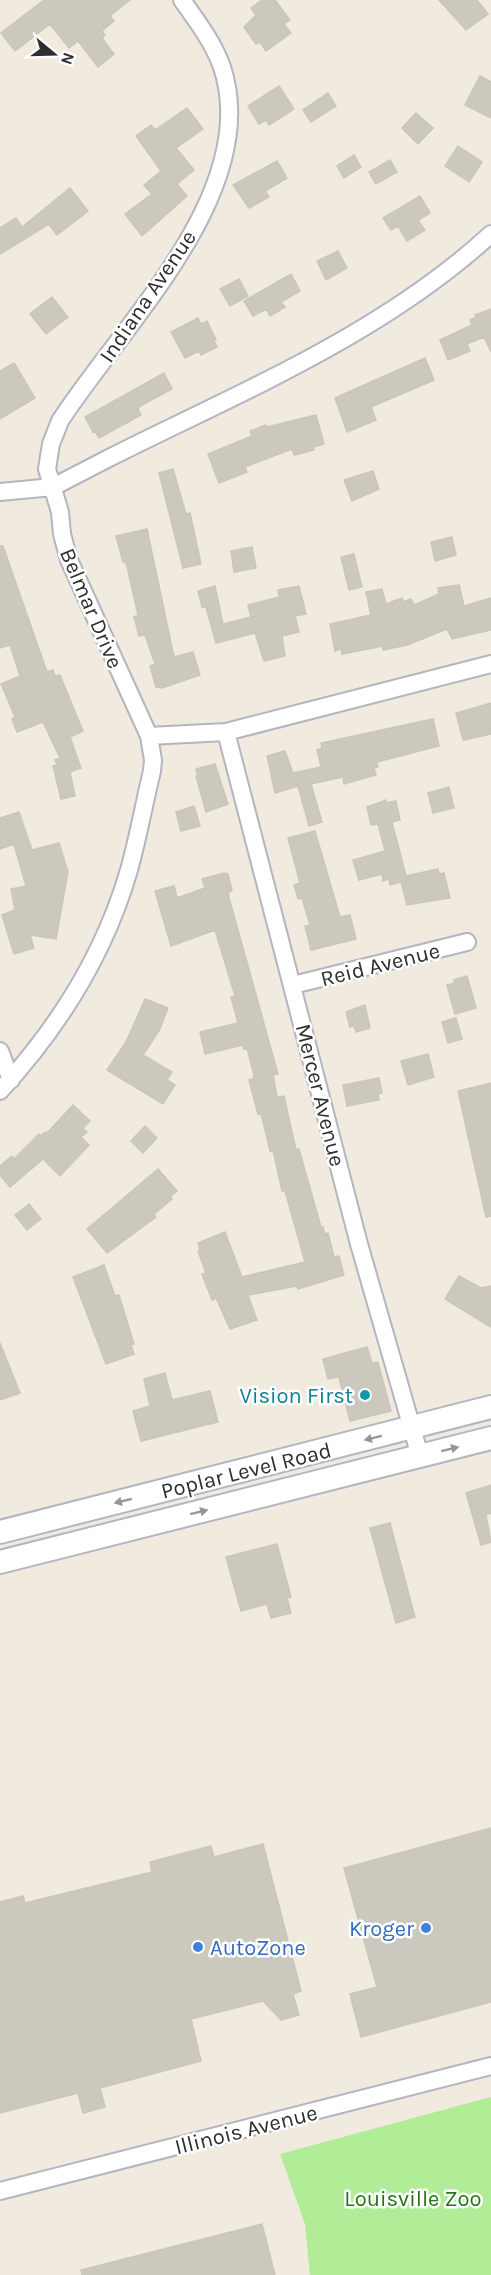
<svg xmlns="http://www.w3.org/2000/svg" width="491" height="2275" font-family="Karla,sans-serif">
<rect width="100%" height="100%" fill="#f0eadf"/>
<path fill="#b1ec97" d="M491,2097V2275H310L305,2224L280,2154Z"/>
<path fill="#cbc8be" stroke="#cdc6b8" stroke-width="1.5" d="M44,0H130L110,16L114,21L102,31L105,35L102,38L114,54L98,67L78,41L69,48L50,24L15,51L1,33Z
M262,0H275L290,20L284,24L291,33L266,51L260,42L256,44L244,27L256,15L251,8Z
M439,0H477L488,14L466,30Z
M480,76L491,82V118L465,105Z
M279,86L294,109L269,125L266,120L259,124L248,106Z
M328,93L336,106L311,122L303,110Z
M187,108L203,129L176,148L194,170L177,184L187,196L142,236L125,214L152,194L144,185L161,171L136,136L151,125L155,130Z
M416,113L433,128L418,144L402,128Z
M458,146L482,162L469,182L445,166Z
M354,155L361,167L344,178L337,166Z
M390,160L397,172L376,184L369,172Z
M277,161L287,178L265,191L269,197L249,208L233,185Z
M70,188L88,211L57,235L49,224L0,254V228L16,218L22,227Z
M420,196L430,213L418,220L425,230L407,241L398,226L391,230L383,218Z
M338,251L347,268L326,280L317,261Z
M291,274L300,291L281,302L285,307L270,316L266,309L253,316L244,301Z
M239,279L248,296L230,306L220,289Z
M52,297L68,317L46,334L30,314Z
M491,309V352L484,337L467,344L470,351L448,360L440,340L472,325L470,320L476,317L475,315Z
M198,318L201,324L207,321L216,340L214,341L217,347L201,355L199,351L185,358L171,332Z
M425,358L434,380L371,407L376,420L347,432L335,398Z
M14,363L35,398L0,419V371Z
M164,373L172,389L140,406L138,410L141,415L99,438L95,431L93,432L85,417Z
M316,415L324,444L313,447L314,450L294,455L292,449L245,467L247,472L219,483L208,454L252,436L250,431L266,425L267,427Z
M173,469L186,514L190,513L201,564L183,568L159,473Z
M373,471L379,489L352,501L344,480Z
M147,529L174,657L193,652L200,675L162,688L156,687L150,666L155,664L145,635L139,636L134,617L138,615L126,562H123L116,536Z
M452,537L456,555L435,561L431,542Z
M0,546H3L47,672L53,670L55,676L60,675L83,731L70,737L81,768L70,772L75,796L61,799L53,766L57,765L55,760L60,758L43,722L17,732L12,719L15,717L1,684L20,676L10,645L0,648Z
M252,547L256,568L234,572L231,551Z
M354,554L362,587L349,590L341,557Z
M459,585L464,606L491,598V630L452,639L447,629L407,645L383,650V646L342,654L341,649L335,651L330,624L371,615L366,592L382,589L386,604L402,598L403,602L411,599L414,605L439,594L438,588Z
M215,586L223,624L251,617L248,605L279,597L278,590L299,586L306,614L295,616L299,632L282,636L285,656L264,661L255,633L216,643L206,607H202L198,591Z
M491,703V734L463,740L456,713Z
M433,719L439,746L377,762L378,767L374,768L376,775L344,784L343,777L311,784L322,822L309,826L298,786L275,793L267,756L285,751L293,773L321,767L317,750L322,748L321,743Z
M215,764L228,804L206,812L196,776H198L196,769Z
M449,787L454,808L433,813L428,793Z
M386,800V803L396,801L400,820L392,822L406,876L438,869L439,874L444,873L450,898L407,905L401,882L390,885L389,879L383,881L382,874L359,880L353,860L385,851L378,824L371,825L367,807Z
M194,806L200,826L181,831L176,812Z
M19,812L32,850L59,843L68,872L56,939L30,935L34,948L14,954L2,915L15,910L11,889L26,886L14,844L0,849V818Z
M315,831L340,917L350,915L356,939L311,950L305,926L310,925L302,898L298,899L294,885L300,883L288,838Z
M224,873L228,874L232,890L228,894L278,1074L273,1075L277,1097L284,1096L296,1150L299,1149L321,1227H323L325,1234L328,1233L334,1257L339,1256L344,1275L298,1289L297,1286L248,1295L257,1320L230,1329L216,1298L212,1300L202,1274L206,1273L198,1251L200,1250L198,1243L225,1232L242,1277L305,1262L285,1191H282L273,1150L270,1151L261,1113L258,1114L249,1080L253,1079L254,1075L247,1048L244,1049L243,1045L205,1054L200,1032L238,1023L231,997L235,996L215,930L171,946L155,891L174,886L177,898L205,888L202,879Z
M467,976L476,1008L455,1014L447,985L455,983L454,980Z
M145,999L168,1008L160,1029L143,1055L172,1072L167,1080L175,1085L163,1104L107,1070L126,1042Z
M365,1005L370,1028L356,1032L354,1026L350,1027L346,1012Z
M456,1018L462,1039L448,1043L442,1022Z
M428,1054L434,1077L408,1085L401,1061Z
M379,1078L382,1093L378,1094L379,1100L347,1106L343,1085Z
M491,1083V1216L486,1217L458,1091Z
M73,1105L90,1121L83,1128L87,1132L81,1137L89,1145L60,1176L43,1159L10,1187L0,1175V1166L12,1156L14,1159L39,1134L41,1136L45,1132L46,1134Z
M145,1126L157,1138L143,1153L131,1141Z
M158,1169L177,1191L170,1197L172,1199L154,1214L156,1217L107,1253L87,1229Z
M29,1204L41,1219L27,1230L15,1215Z
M104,1265L115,1296L119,1295L134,1344L131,1345L134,1354L106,1364L73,1277Z
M459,1276L481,1288L491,1286V1327L445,1299Z
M0,1343L20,1393L0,1400Z
M367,1347L372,1363L378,1362L391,1411L350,1421L339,1377L328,1379L323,1359Z
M165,1373L172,1400L210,1391L218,1422L141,1441L133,1411L150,1406L144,1379Z
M491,1485V1513L486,1515L491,1542L481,1545L466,1493Z
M390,1523L415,1617L396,1623L370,1528Z
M277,1544L291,1597L287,1598L291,1613L271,1618L267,1604L241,1611L226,1557Z
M491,1828V2002L361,2037L350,1994L377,1987L344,1868Z
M263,1844L301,1991L293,1994L299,2015L281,2020L263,2001L191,2019L201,2061L100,2088L105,2107L83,2113L78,2093L0,2113V1902L23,1896L25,1903L152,1872L150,1862L211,1846L214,1857Z
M262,2224L275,2275H82L81,2270Z"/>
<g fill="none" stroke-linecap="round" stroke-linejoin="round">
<g stroke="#b3b5c2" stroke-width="20">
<path id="street" d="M0,492L53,487L109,458C240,392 381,335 491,234
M226,732L359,1244L420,1456
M149,736L226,732L491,664
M293,985L467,942
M0,1051L11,1080
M0,1091C58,1028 105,953 129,870C138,838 144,804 152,771L153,760L149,736L69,560L62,534L60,512L47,469L51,444L60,421C121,326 263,191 222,67C213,42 197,21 182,0
M0,2191L491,2066"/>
</g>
<g stroke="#b3b5c2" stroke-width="26">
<path id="secondary" d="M0,1532L491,1407
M0,1562L491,1438"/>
</g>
<use href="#street" stroke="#fff" stroke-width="16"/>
<use href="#secondary" stroke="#fff" stroke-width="22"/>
</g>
<defs><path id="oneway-solid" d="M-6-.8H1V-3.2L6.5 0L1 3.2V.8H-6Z" transform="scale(1.5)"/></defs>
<g fill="#969696">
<use href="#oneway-solid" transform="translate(373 1438) rotate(166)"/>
<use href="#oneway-solid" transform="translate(450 1449) rotate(-14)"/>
<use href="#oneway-solid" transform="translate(123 1501) rotate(166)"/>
<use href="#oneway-solid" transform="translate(199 1512) rotate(-14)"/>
</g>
<circle fill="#0f9aa8" stroke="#fff" stroke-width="2" cx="365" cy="1395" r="6"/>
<g fill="#3f7fe0" stroke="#fff" stroke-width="2">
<circle cx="426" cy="1928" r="6"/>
<circle cx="198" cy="1947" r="6"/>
</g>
<g text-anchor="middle" stroke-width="5" stroke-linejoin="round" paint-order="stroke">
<g font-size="22" fill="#2e2e2e" stroke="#fff">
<text transform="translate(147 296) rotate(-56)" y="8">Indiana Avenue</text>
<text transform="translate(92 608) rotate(67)" y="8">Belmar Drive</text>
<text transform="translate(380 964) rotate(-14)" y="8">Reid Avenue</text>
<text transform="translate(321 1095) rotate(76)" y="8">Mercer Avenue</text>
<text transform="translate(246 1470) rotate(-14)" y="8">Poplar Level Road</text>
<text transform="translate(246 2129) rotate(-14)" y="8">Illinois Avenue</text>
</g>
<g font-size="22" fill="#0d838f" stroke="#fff" text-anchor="end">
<text x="353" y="1403">Vision First</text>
</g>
<g font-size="22" fill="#366cbe" stroke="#fff" text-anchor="end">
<text x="414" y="1936">Kroger</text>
<text x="210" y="1955" text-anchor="start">AutoZone</text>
</g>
<g font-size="22" fill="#247613" stroke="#fff">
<text x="413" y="2206">Louisville Zoo</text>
</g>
</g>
<g transform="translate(54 54) rotate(109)" stroke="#ffffff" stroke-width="4.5" paint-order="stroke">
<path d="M0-4.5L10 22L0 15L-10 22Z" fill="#2e2e2e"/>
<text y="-9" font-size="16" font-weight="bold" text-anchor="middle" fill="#2e2e2e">N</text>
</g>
</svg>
